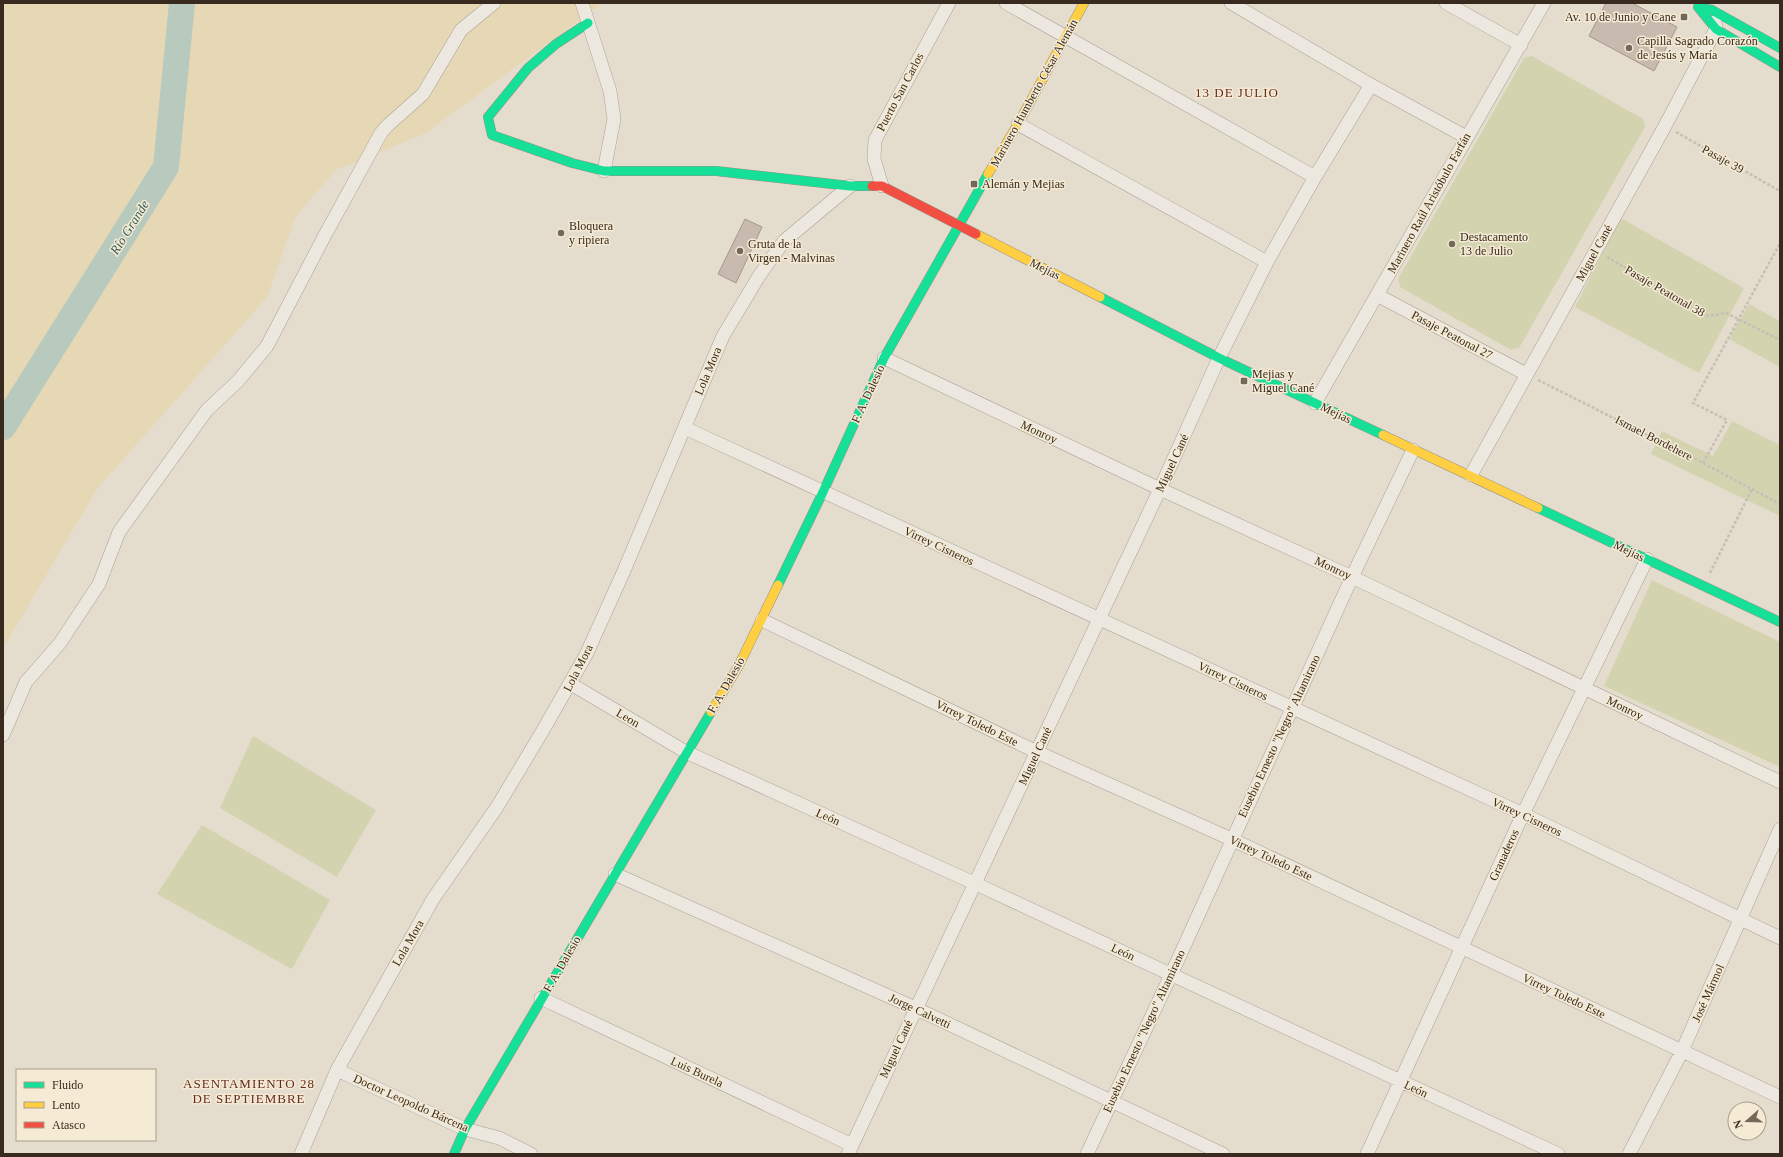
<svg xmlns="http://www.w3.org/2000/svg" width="1783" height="1157" font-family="Georgia,serif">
<rect width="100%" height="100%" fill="#e4dccd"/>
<path fill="#d4d3af" d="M1532,56L1643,119L1645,127L1519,348L1511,350L1400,287L1398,279L1524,58Z
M1621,218L1744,288L1699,373L1575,307Z
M1749,304L1780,321V367L1729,339Z
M1732,421L1780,445V516L1651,454L1662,431L1713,456Z
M1652,580L1780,642V767L1604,686Z
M253,736L376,810L337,877L220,808Z
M202,825L330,900L292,969L157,894Z"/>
<path fill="#e7d8b5" d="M3,3H603L424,134L336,170L296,216L267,297L97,489L3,648Z"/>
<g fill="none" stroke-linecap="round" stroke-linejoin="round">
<path stroke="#b8c9be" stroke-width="26" d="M3,427L166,167L182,3"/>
</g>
<path fill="#c8baae" stroke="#a4988c" d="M1606,3H1632L1677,27L1654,71L1589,36Z
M745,219L762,227L736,283L718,274Z"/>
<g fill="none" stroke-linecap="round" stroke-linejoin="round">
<g stroke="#a9a196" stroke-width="14">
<path id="street" d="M582,3L610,91L614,119L604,171
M1006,3L1315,177
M1231,3L1371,85L1466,137
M1446,3L1521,45
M1018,124L1267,262
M882,186L874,159L875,140L949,3
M1377,295L1526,374
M884,358L1160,489L1352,577L1780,782
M1315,403L1544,3
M685,428L1523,814L1780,938
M1471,475L1665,126L1716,29L1715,22
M762,620L1037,752L1231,839L1780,1097
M571,684L686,752L974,883L1558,1154
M3,735L26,682L60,643L99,584L119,532L207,410L238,381L267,346L325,235L381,133L388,125L423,94L461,30L494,3
M615,874L915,1008L1223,1154
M541,998L852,1145
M337,1070L465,1129L499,1138L531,1154
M301,1154L337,1070L433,899L497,807L542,732L586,655L623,573L723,336L759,276L784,241L850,186
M848,1154L1160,489L1219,358L1267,262L1315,177L1371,85
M1087,1154L1171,975L1352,577L1413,450
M1367,1154L1523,814L1647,559
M1629,1154L1682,1051L1780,829"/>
</g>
<g stroke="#999186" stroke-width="10">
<path id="fast" d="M1698,7L1716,29L1780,67
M1698,7L1712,10L1780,48
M588,23L556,44L528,68L488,117L492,135L572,163L604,171H716L850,186H872
M1100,297L1219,358L1383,435
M1538,508L1780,622
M778,585L823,492L884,358L988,174
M454,1154L465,1129L711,712"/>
</g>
<g stroke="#999186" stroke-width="10">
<path id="slow" d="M988,174L1018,124L1084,3
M976,234L1100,297
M1383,435L1538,508
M711,712L738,667L778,585"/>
</g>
<g stroke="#999186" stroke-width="10">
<path id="jam" d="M872,186H882L976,234"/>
</g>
<path stroke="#c5bfb6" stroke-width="2.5" stroke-dasharray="3 2" stroke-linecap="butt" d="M1676,132L1780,191
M1607,257L1708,316L1726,313L1780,340
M1538,380L1703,463L1780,504
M1703,463L1727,420L1693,403L1779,245H1780
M1710,573L1752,489"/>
<use href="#street" stroke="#ece8df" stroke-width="13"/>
<use href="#fast" stroke="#16e098" stroke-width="9"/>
<use href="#slow" stroke="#ffcf43" stroke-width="9"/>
<use href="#jam" stroke="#f24e42" stroke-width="9"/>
</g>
<g fill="#74685b" stroke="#f5ead3" stroke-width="1.5">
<rect x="1680" y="13" width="8" height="8" rx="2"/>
<circle cx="1629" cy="48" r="4"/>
<rect x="970" y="180" width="8" height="8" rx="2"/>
<circle cx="561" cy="233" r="4"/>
<circle cx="1452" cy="244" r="4"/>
<circle cx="740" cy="251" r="4"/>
<rect x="1240" y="377" width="8" height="8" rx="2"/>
</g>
<g text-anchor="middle" stroke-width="3" stroke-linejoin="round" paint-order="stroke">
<g font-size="12" fill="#382a1e" stroke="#f5ead3" text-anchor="start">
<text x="1676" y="21" text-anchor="end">Av. 10 de Junio y Cane</text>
<text x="1637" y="45">Capilla Sagrado Corazón<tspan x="1637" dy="14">de Jesús y María</tspan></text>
<text x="982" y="188">Alemán y Mejias</text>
<text x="569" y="230">Bloquera<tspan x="569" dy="14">y ripiera</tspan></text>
<text x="1460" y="241">Destacamento<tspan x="1460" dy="14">13 de Julio</tspan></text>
<text x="748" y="248">Gruta de la<tspan x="748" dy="14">Virgen - Malvinas</tspan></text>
<text x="1252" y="378">Mejias y<tspan x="1252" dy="14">Miguel Cané</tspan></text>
</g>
<g font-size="12" fill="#382a1e" stroke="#f5ead3">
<text transform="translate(900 92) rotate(-62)" y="4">Puerto San Carlos</text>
<text transform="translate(1034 93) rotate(-61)" y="4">Marinero Humberto César Alemán</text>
<text transform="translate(1723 159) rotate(29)" y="4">Pasaje 39</text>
<text transform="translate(1429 203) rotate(-61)" y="4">Marinero Raúl Aristóbulo Farfán</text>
<text transform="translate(1594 253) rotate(-61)" y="4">Miguel Cané</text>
<text transform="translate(1045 269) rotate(27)" y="4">Mejías</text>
<text transform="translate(1665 291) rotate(30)" y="4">Pasaje Peatonal 38</text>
<text transform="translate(1452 335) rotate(28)" y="4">Pasaje Peatonal 27</text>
<text transform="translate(708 371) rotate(-67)" y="4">Lola Mora</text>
<text transform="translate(868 394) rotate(-65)" y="4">F. A. Dalesio</text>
<text transform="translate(1336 413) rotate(26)" y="4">Mejías</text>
<text transform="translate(1039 432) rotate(25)" y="4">Monroy</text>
<text transform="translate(1654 438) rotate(27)" y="4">Ismael Bordehere</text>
<text transform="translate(1172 463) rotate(-65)" y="4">Miguel Cané</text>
<text transform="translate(939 546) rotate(25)" y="4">Virrey Cisneros</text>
<text transform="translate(1629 551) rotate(26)" y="4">Mejías</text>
<text transform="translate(1333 568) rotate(25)" y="4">Monroy</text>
<text transform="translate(578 668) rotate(-63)" y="4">Lola Mora</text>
<text transform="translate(1233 681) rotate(25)" y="4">Virrey Cisneros</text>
<text transform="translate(726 685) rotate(-60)" y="4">F. A. Dalesio</text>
<text transform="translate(1625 708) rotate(26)" y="4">Monroy</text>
<text transform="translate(628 718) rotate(30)" y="4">Leon</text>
<text transform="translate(977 723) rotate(26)" y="4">Virrey Toledo Este</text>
<text transform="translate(1279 736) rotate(-65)" y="4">Eusebio Ernesto "Negro" Altamirano</text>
<text transform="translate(1035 756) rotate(-65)" y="4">Miguel Cané</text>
<text transform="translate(828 817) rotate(24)" y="4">León</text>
<text transform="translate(1527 817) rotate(25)" y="4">Virrey Cisneros</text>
<text transform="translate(1504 855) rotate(-65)" y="4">Granaderos</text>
<text transform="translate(1271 858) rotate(25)" y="4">Virrey Toledo Este</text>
<text transform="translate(408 943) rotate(-60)" y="4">Lola Mora</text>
<text transform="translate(1123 952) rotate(25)" y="4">León</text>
<text transform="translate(562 964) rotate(-60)" y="4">F. A. Dalesio</text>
<text transform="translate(1708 993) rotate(-66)" y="4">José Mármol</text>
<text transform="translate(1564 996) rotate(25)" y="4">Virrey Toledo Este</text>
<text transform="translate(920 1011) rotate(25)" y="4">Jorge Calvetti</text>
<text transform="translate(1144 1031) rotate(-65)" y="4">Eusebio Ernesto "Negro" Altamirano</text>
<text transform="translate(896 1049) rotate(-65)" y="4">Miguel Cané</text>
<text transform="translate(697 1072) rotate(25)" y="4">Luis Burela</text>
<text transform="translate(1416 1089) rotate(25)" y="4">León</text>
<text transform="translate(411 1103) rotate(24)" y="4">Doctor Leopoldo Bárcena</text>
</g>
<g font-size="13" letter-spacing="1" fill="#652a1e" stroke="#f5ead3">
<text x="1237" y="97">13 DE JULIO</text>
<text x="249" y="1088">ASENTAMIENTO 28<tspan x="249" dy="15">DE SEPTIEMBRE</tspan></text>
</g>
<g font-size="13" font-style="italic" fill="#2d5854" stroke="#f5ead3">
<text transform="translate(129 227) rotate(-58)" y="5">Río Grande</text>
</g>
</g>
<rect width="1783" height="1157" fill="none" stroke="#382a1e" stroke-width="8"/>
<rect x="16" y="1069" width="140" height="72" fill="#f5ead3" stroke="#a99d8b"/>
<rect x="24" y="1082" width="20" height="6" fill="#16e098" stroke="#a99d8b"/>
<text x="52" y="1089" font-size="12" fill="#382a1e">Fluido</text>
<rect x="24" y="1102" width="20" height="6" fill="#ffcf43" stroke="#a99d8b"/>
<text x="52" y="1109" font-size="12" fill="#382a1e">Lento</text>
<rect x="24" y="1122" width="20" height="6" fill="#f24e42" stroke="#a99d8b"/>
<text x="52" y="1129" font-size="12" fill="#382a1e">Atasco</text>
<g transform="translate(1747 1121) rotate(250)"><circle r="19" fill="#f5ead3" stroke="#a99d8b"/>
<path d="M0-3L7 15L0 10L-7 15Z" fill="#74685b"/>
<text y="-6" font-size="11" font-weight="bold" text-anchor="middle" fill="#382a1e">N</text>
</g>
</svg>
